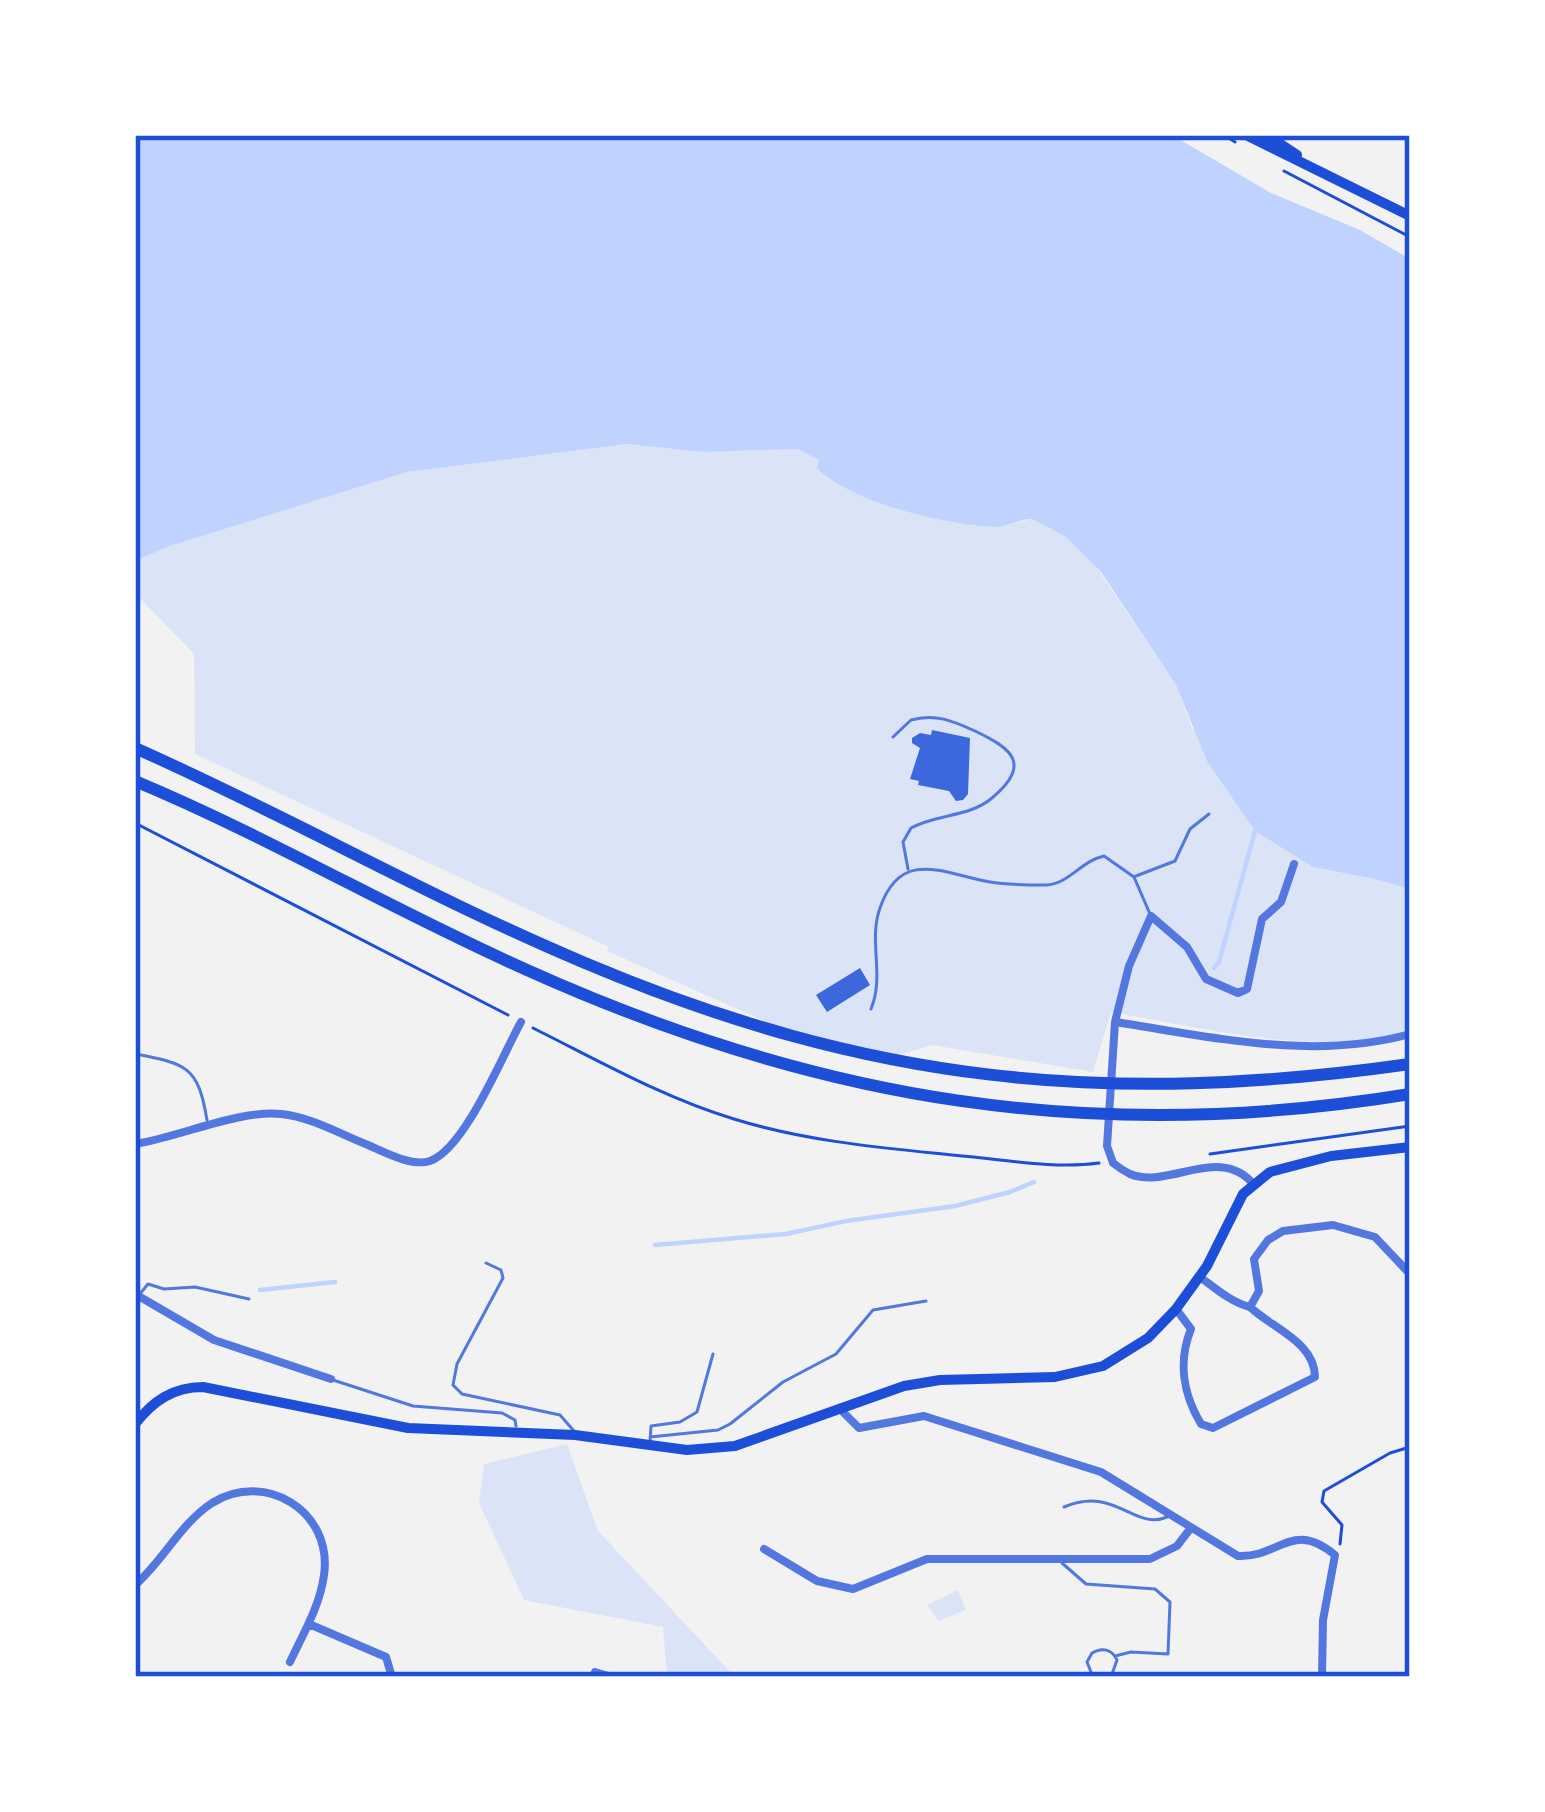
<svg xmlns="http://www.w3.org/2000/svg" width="1545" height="1812" font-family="'PT Sans Narrow',sans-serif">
<rect width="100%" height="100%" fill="#f2f2f2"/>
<path fill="#dbe4f7" d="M628,444L702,452L798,449L999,527L1032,519L1066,537L1092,561L1176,685L1192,728L1313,867L1374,879L1403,887L1410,894V1033C1311,1056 1208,1029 1111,1012L1093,1072L932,1045L898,1055L856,1047L771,1024L607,951L609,947L195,754L194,654L135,593V561L170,546L407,472Z
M567,1444L598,1531L735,1677H667L663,1627L524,1600L479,1503L484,1464Z
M958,1590L966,1610L939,1621L927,1605Z"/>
<path fill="#bfd3fe" d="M135,135H1172L1271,193L1360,230L1410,259V894L1403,887L1374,879L1313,867L1255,831L1207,761L1176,685L1101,572L1066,537L1032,519C1019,519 1008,527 996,527C947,525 851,503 817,468L819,460L798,449L702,452L627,444L407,472L170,546L135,561Z"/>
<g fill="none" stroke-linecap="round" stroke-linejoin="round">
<path stroke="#bfd3fe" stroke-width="4.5" d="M1214,968L1219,962L1255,831
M655,1245L786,1234L846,1221L955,1206L1010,1192L1034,1182
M260,1290L335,1282"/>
</g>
<path fill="#3d67dc" d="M932,730L970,738L968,794L963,800L956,801L949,791L918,785L919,781L910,779L920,748L912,743V738L920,733L931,735Z
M860,968L870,985L827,1012L816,995Z"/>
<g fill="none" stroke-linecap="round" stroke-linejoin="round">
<path stroke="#1d4ed8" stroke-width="3" d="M1224,135L1235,142
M1284,171L1410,237
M135,823L508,1015
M533,1028C599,1061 664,1098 734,1119C808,1142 885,1148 962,1156C1007,1160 1054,1169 1099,1163
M1210,1154L1410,1126
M1340,1544L1342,1525L1322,1502L1324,1491L1390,1453L1410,1447"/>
<path stroke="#5277de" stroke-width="3" d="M893,737L911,720C935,713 953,721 975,731C1011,748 1033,764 992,798C970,817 936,814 911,828L903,842L908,869
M1136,876L1175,861L1190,829L1209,814
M871,1009C885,975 868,941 880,908C901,847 944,874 990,882C1007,885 1028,885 1046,885C1069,884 1081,861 1104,856L1134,877L1150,914
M135,1054C187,1064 198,1066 207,1120
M486,1263L501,1270L503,1278L457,1364L453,1385L462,1394L560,1415L574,1431
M139,1295L148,1284L164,1289L195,1287L249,1299
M333,1380L413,1406L502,1413L515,1420L516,1426
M650,1437L718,1430L730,1424L783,1382L836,1354L873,1310L926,1301
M650,1443L651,1426L680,1422L697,1412L713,1354
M1064,1507C1115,1485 1134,1531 1167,1517
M1062,1563L1086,1584L1155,1589L1170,1602L1168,1654L1131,1652L1115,1656
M1093,1677L1087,1662L1092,1653C1102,1647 1112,1649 1117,1660L1111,1677"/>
<path stroke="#5277de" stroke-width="8" d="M1115,1022L1129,966L1151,916L1187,947L1206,979L1238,993L1247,989L1262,919L1281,902L1294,864
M135,1144C180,1137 237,1110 281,1114C311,1117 340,1134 368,1145C384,1152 412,1167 430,1161C465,1149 503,1054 521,1022
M1254,1185C1221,1143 1168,1190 1130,1174C1124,1171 1118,1167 1113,1163L1107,1146L1115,1022C1213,1037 1313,1061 1410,1034
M1200,1277C1215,1288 1232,1303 1250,1307L1259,1291L1254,1259L1268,1240L1283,1231L1333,1225L1375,1237L1410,1274
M135,1294L214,1340L331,1379
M1176,1309L1191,1329C1178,1361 1183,1394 1201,1424L1213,1428L1315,1377C1315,1342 1272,1328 1250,1307
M839,1408L859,1428L924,1416L1101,1472L1238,1556C1280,1558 1292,1519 1335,1555L1323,1620L1322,1677
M764,1549L817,1581L853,1589L927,1559H1150L1177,1546L1190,1529
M135,1585C163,1561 180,1524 212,1503C265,1470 333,1511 324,1575C320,1606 303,1634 290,1662
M309,1624L386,1657L392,1677
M595,1672L612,1677"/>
<path stroke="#1d4ed8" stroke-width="10" d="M135,1424C153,1401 173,1387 203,1387L408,1428L575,1435L687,1450L735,1446L904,1386L940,1380L1055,1377L1103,1366L1148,1338L1176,1309L1207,1266L1243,1194L1270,1172L1331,1156L1410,1147"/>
<path stroke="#1d4ed8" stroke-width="10" d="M1246,135L1410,216
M1267,135L1297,155"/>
<path stroke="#1d4ed8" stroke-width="12" d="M135,748C287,815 432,899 585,963C869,1083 1106,1107 1410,1064
M135,781C269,837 394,911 527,970C818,1101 1093,1146 1410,1094"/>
</g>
<rect width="1545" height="1812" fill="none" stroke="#ffffff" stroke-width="276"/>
<rect x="138" y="138" width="1269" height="1536" fill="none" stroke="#1d4ed8" stroke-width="4.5"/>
</svg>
